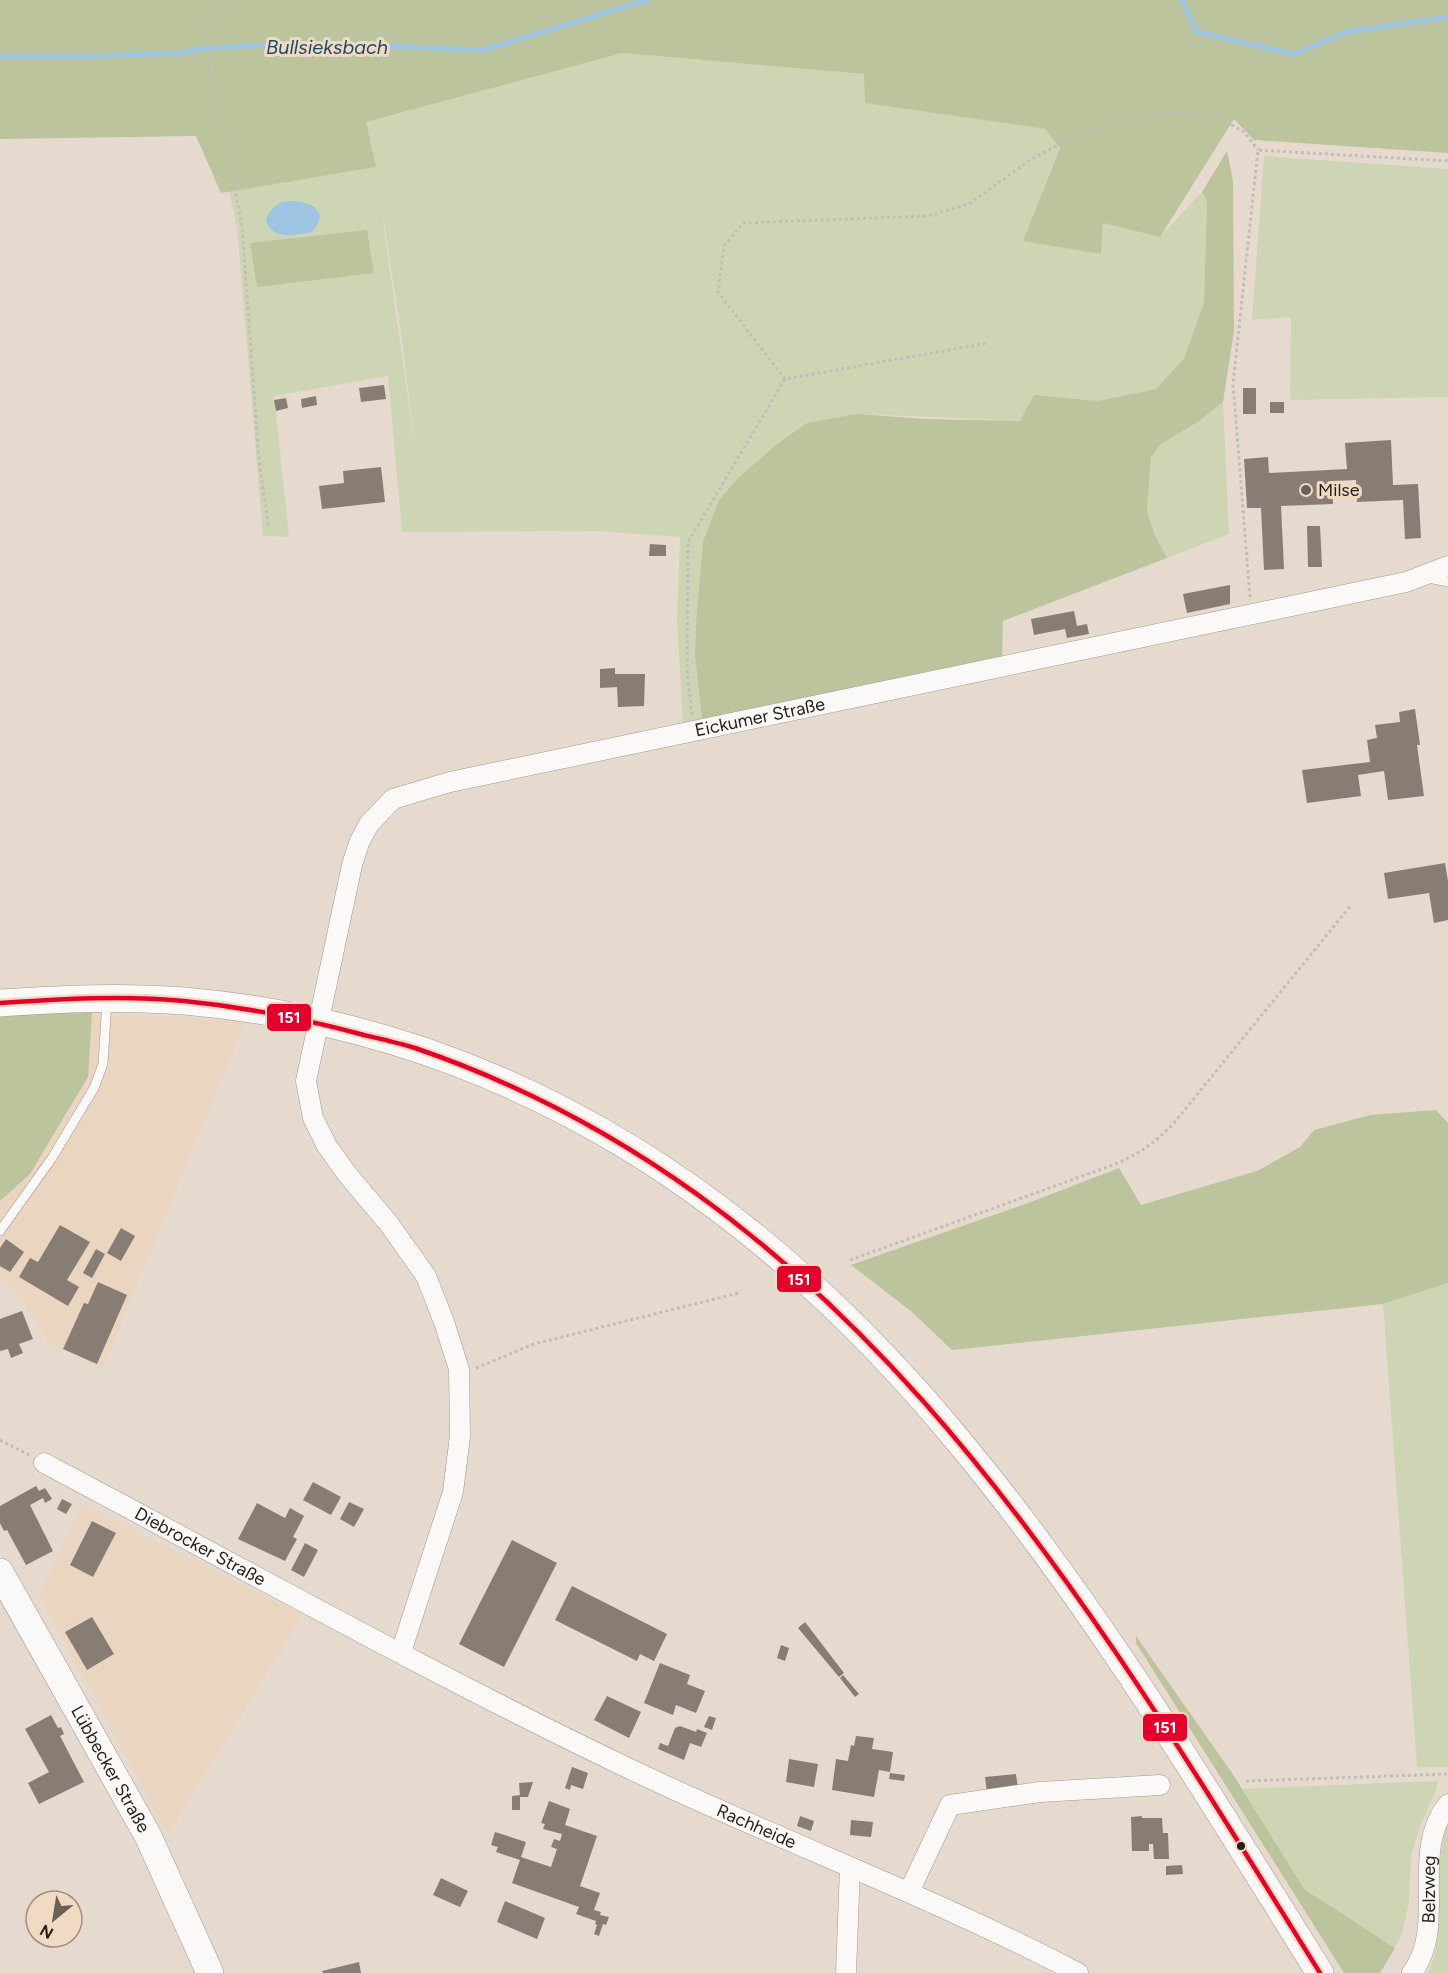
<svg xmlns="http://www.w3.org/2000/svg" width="1448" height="1973" font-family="Figtree,sans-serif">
<rect width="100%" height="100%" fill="#e6dace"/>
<path fill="#ead5c0" d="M92,1013L245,1022L102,1369L49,1342L24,1304L0,1280V1201L30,1174L88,1077Z
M83,1505L302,1615L168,1834L39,1594Z"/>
<path fill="#ced5b4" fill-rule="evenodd" d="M622,53L865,74V103L1045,129L1060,147L1023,241L1101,254L1103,223L1160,237L1202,192L1207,200L1204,303L1184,358L1156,389L1098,401L1034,395L1021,421L857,414L776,445L738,478L719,500L703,542L696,622L695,656L702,719L683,723L677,620L680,537L597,531L402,532L388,376L274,396L289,537L263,536L237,227L229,191L375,167L365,122ZM384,222L401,333L416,454L383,222Z
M1264,156L1448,169V397L1290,400L1291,317L1252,320Z
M1223,402L1229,534L1167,558L1155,535L1147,511L1151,457L1161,444L1198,422Z
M1448,1283V1767H1417L1383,1304Z
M1437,1781V1788L1421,1824L1411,1855L1409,1902L1403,1930L1395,1948L1304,1889L1242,1789Z
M1448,1824V1973H1428C1448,1933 1430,1870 1448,1824Z"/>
<path fill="#bbc49c" d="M0,0H1448V153L1254,140L1234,119L1160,237L1103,223L1101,254L1023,241L1060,148L1045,129L865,103L864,74L622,53L366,122L376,167L221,193L196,136L0,139Z
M1227,151L1233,181L1234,331L1223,402L1198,422L1161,444L1151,457L1147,511L1155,535L1167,558L1003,621L1002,656L702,719L695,656L696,622L703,542L719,500L738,478L776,445L807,423L857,414L925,419L1020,421L1034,395L1098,401L1156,389L1184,358L1204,303L1207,200L1202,192Z
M367,230L374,273L257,287L250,243Z
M61,1011L92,1013L88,1077L30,1174L0,1201V1015Z
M1436,1110L1448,1123V1283L1383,1304L952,1350L912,1312L851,1265L1028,1203L1119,1168L1141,1205L1257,1171L1300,1147L1314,1130L1370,1115Z
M1136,1636L1234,1776L1304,1889L1395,1948L1380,1973H1344L1136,1643Z"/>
<path fill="#9dc5e1" d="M291,201C312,202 331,211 312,232C294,235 272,241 266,220C271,207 277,202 291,201Z"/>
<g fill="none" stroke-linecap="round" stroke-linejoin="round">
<path stroke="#9dc5e1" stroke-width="5" d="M1182,0L1197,32L1294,54L1347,32L1448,17
M0,57H75L179,53L209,48L315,43L483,50L647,0"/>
</g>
<path fill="#877d75" d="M384,385L386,399L361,402L359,388Z
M1243,388H1256V414H1243Z
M316,396L317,405L302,408L301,399Z
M286,398L288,408L276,411L274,400Z
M1270,402H1284V413H1270Z
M1391,440L1393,485L1418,484L1421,538L1405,539L1403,500L1357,502L1356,480L1332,481L1333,504L1281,506L1284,569L1264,570L1261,508H1247L1244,459L1268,457L1269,473L1347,469L1345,443Z
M381,467L385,502L322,509L319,486L344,483L343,471Z
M1307,526H1320L1322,567H1308Z
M650,544L666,545V556H649Z
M1230,585V604L1187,613L1183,594Z
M1074,611L1077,626L1087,624L1089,634L1067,638L1065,629L1034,635L1031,619Z
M615,668V674H645L644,706L618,707L617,687L600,688V669Z
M1415,709L1420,745H1417L1424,796L1388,800L1384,771L1358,775L1361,796L1307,803L1302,770L1370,762L1367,740L1377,738L1375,725L1400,722L1399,712Z
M1445,863L1448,881V920L1434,923L1429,893L1388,899L1384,873Z
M60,1225L90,1242L67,1280L79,1287L68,1306L19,1277L30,1258L38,1262Z
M121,1228L135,1236L121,1261L107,1253Z
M6,1239L24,1252L10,1272L0,1266V1248Z
M96,1249L105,1254L92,1278L83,1273Z
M98,1282L127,1295L97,1364L63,1349L84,1303L88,1304Z
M22,1311L33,1339L19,1344L23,1353L11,1358L8,1349L0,1351V1319Z
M313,1482L341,1497L331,1515L303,1500Z
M36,1486L39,1491L45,1488L52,1499L45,1503L43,1498L30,1505L53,1551L26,1565L7,1530L4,1531L0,1523V1506Z
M62,1499L72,1504L66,1514L57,1509Z
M349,1502L364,1509L354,1527L340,1519Z
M257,1503L285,1518L290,1508L304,1516L293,1537L297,1539L285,1561L238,1539Z
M92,1521L116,1533L93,1577L70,1565Z
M512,1540L557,1563L504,1667L459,1644Z
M305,1543L318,1550L304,1577L291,1570Z
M572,1586L667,1634L654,1661L640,1654L637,1661L555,1620Z
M92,1617L114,1654L87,1670L65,1632Z
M805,1622L844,1673L839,1677L798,1628Z
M781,1645L789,1648L785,1661L777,1658Z
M660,1663L690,1675L687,1684L705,1691L696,1713L676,1705L673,1715L644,1703Z
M843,1675L859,1694L855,1697L840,1678Z
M607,1696L641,1712L629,1738L594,1720Z
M51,1715L58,1728L61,1727L64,1734L60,1736L84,1782L39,1804L28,1783L49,1772L25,1729Z
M709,1716L716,1718L712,1730L704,1727Z
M680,1726L696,1732L697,1729L707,1733L701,1747L690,1743L684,1760L658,1749L660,1743L668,1746L675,1728Z
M856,1736L874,1738L872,1749L893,1752L890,1772L879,1770L874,1797L832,1790L836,1759L848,1761L851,1745L854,1746Z
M789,1759L818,1764L814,1787L786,1782Z
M572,1767L588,1773L583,1789L571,1785L570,1790L565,1788Z
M890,1773L905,1775L904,1781L889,1779Z
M1016,1774L1018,1789L987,1793L985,1777Z
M533,1782L528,1797H520L519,1783Z
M520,1795V1810H512V1796Z
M549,1801L570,1809L565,1825L597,1836L580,1886L600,1893L594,1910L601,1912L600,1915L609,1917L606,1925L603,1924L599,1936L594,1934L597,1925L595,1924L596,1921L576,1914L579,1907L512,1883L520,1860L496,1852L498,1847L491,1845L495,1832L526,1842L521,1857L551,1867L557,1849L551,1847L554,1839L560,1841L562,1834L543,1829L545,1824L541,1823Z
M800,1816L814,1821L811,1831L797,1826Z
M1142,1816V1818H1162L1163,1833H1168L1169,1859H1154L1153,1844H1149V1851H1132L1131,1817Z
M851,1820L873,1822L871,1837L850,1835Z
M1182,1865L1183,1874L1166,1875V1866Z
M441,1878L468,1891L460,1907L433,1895Z
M505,1901L545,1918L537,1939L497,1922Z
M359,1962L361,1973H323L322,1971Z"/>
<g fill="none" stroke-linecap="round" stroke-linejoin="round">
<g stroke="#a2998f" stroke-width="10">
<path id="service" d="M1429,578L1448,582
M0,1231L52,1158L94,1088L103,1064L107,1000"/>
</g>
<g stroke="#a2998f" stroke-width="21">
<g id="minor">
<path id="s1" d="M44,1463C239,1566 431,1674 630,1769C778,1840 933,1897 1078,1973"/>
<path id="s2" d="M401,1652L453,1492L460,1436L459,1369L444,1322L426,1276L389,1224L347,1174L327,1146L313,1118L306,1081L352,865L359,843L369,824L393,799L450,782L1406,582L1448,566"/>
<path d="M909,1892L950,1805L1040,1792L1160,1785"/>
<path d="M846,1973L850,1868"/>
<path id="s3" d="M1412,1973C1448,1925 1409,1853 1448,1804"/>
</g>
</g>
<g stroke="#a2998f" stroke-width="28">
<g id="secondary">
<path d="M0,1003C61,999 122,996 184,1001C507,1029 759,1198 961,1444C1097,1608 1207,1793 1320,1973"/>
<path id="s4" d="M0,1572L148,1836L210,1973"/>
</g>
</g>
<path stroke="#c2bdba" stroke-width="3" stroke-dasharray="3 3" stroke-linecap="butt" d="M230,0L208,29L207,41L242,226L259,461L269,528
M785,379L718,292L724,246L743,223L928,216L969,204L1030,160L1078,134L1120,122L1169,112L1218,117L1244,132L1258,150
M1250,597L1233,384L1258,150L1448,161
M692,715L687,669L688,542L785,379L988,343
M850,1260L1113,1165C1139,1154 1154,1144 1174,1123L1352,904
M476,1368L534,1344L739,1293
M0,1440L29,1455
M1246,1781L1448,1774"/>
<use href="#service" stroke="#fbf9f8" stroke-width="9"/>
<use href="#minor" stroke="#fbf9f8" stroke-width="20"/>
<use href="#secondary" stroke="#fbf9f8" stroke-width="27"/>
<g stroke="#f1dac3" stroke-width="9">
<path id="bus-1" d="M0,1003C61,999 123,995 184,1001C245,1007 305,1019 364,1035C381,1039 399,1043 415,1048C857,1199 1087,1600 1320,1973"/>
</g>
<use href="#bus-1" stroke="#e4002b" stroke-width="4.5"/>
</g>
<circle fill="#6a6056" stroke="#f1dac3" stroke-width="2" cx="1306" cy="490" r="6"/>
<circle fill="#271f16" stroke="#f1dac3" stroke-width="2" cx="1241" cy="1846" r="5"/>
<g text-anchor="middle" stroke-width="6" stroke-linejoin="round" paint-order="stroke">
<g font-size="18" fill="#271f16" stroke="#f1dac3" text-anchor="start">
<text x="1318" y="496">Milse</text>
</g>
<g font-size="18" fill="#271f16" stroke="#f1dac3">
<text dy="6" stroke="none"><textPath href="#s2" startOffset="1299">Eickumer Straße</textPath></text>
<text dy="6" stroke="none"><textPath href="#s1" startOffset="177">Diebrocker Straße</textPath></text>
<text dy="6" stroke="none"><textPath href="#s4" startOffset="226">Lübbecker Straße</textPath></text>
<text dy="6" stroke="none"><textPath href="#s1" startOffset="800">Rachheide</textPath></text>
<text dy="6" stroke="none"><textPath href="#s3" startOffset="87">Belzweg</textPath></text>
</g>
<g font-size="20" font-style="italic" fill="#1b4a69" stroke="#f1dac3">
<text x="327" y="54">Bullsieksbach</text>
</g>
</g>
<g stroke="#f1dac3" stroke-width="2">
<rect x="266" y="1003" width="46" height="29" rx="6" fill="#e4002b"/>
<rect x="776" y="1265" width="46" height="28" rx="6" fill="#e4002b"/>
<rect x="1142" y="1713" width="46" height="29" rx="6" fill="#e4002b"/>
</g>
<g font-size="16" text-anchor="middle" font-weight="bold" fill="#fff">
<text x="289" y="1023">151</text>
<text x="799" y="1285">151</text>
<text x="1165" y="1733">151</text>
</g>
<g transform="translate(54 1919) rotate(210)"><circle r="28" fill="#f1dac3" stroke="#a08f7e" stroke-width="1.5"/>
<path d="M0-4.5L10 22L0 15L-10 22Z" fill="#6a6056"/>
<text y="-9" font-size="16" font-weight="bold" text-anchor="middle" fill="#271f16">N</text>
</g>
</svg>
